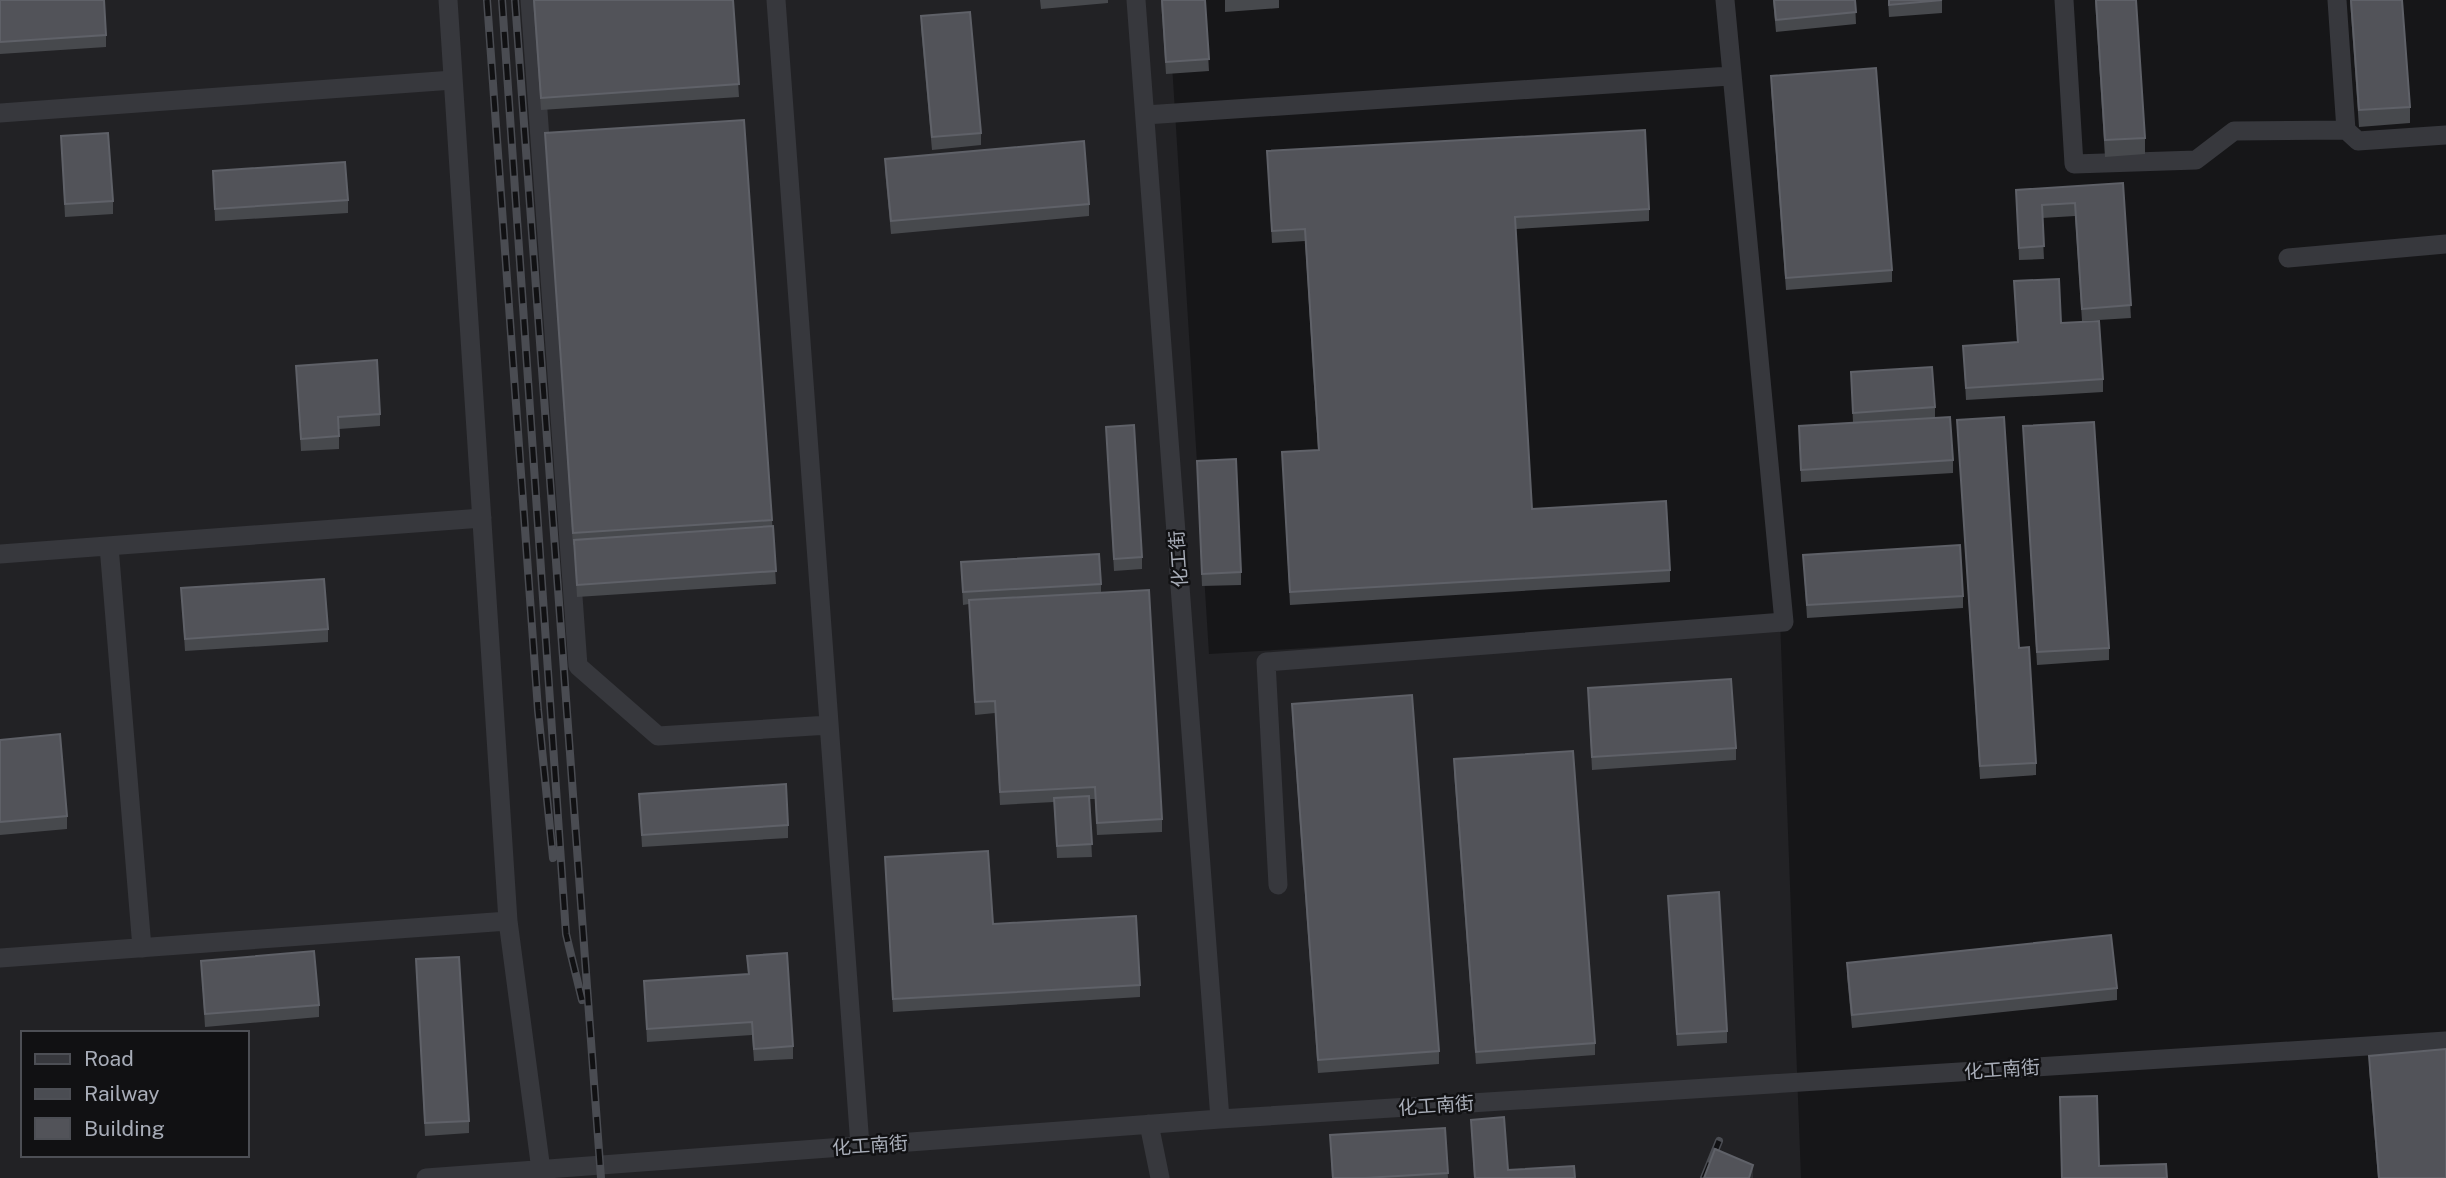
<svg xmlns="http://www.w3.org/2000/svg" width="2446" height="1178" font-family="'Public Sans','Noto Sans SC',sans-serif">
<rect width="100%" height="100%" fill="#161618"/>
<path fill="#222225" fill-rule="evenodd" d="M0,0H1168L1209,654L1780,619L1801,1178H0ZM23,1033H247V1155H23Z"/>
<g fill="none" stroke-linecap="round" stroke-linejoin="round">
<path stroke="#37383d" stroke-width="19" d="M448,0L508,921L541,1170
M530,0L578,666L658,736L829,725
M776,0L860,1146
M1136,0L1220,1119
M2064,0L2074,164L2196,160L2234,131L2346,130
M2337,0L2346,130L2358,141L2446,135
M0,113L453,80
M1145,115L1730,76
M2288,258L2446,244
M109,546L142,948
M0,554L482,518
M1278,885L1266,662L1784,622L1725,0
M0,958L508,921
M1149,1124L1160,1178
M426,1178L1220,1119L2446,1041"/>
<g stroke="#4a4c52" stroke-width="8">
<path id="rail" d="M487,0L538,710L553,858
M502,0L566,934L582,1000
M515,0L601,1178
M1704,1178L1719,1141"/>
</g>
<use href="#rail" stroke="#111113" stroke-width="5" stroke-dasharray="16" stroke-linecap="butt"/>
</g>
<path fill="#47494d" d="M0,0L106,35V47L0,54Z
M533,0H733L739,97L541,110Z
M1040,0H1108V3L1041,9Z
M1161,0H1205L1209,71L1166,74Z
M1225,0H1279V8L1225,12Z
M1773,0H1855L1856,24L1776,32Z
M1888,0H1942V13L1889,17Z
M2095,0H2136L2145,138V154L2105,157Z
M2350,0H2402L2410,107V123L2359,127Z
M921,16L981,133V145L932,150L921,28Z
M1771,76L1892,270V282L1786,290L1771,88Z
M545,133L772,520L776,584L577,597L574,545H573Z
M61,136L113,201V214L65,217Z
M1267,151L1649,209V221L1516,229L1532,509L1670,570V582L1290,605L1282,452L1318,450L1305,241L1272,243Z
M885,159L1089,204V216L891,234L885,171Z
M213,171L348,200V213L215,221Z
M2123,183L2131,318L2082,321L2075,216L2042,218L2044,259L2019,260L2016,190Z
M2014,281L2061,323L2103,379V392L1966,400L1963,346L2017,342Z
M296,366L380,414V426L339,429V449L301,451Z
M1851,372L1935,407V418L1953,460V473L1801,482L1799,426L1853,423Z
M1957,420L2019,648L2036,763V775L1980,779Z
M2023,426L2109,648V660L2037,665Z
M1106,427L1142,557V569L1114,571Z
M1197,461L1241,572V585L1202,586Z
M1803,555L1963,596V608L1807,618Z
M961,562L1101,584V593L1162,819V832L1097,835L1095,799H1089L1092,857L1057,858L1054,802L1000,805L995,713L975,715L969,604L963,605Z
M181,588L328,629V642L185,651Z
M1588,688L1736,748V760L1592,770Z
M1292,704L1439,1051V1064L1318,1073L1292,716Z
M0,740L67,816V829L0,835Z
M1454,759L1595,1043V1055L1476,1064L1454,772Z
M639,794L788,825V838L642,847Z
M885,857L993,924L1140,985V997L893,1012Z
M1668,896L1727,1031V1043L1677,1046Z
M747,956L793,1046V1059L754,1061L752,1035L647,1042L644,981L748,974Z
M416,959L469,1121V1133L425,1136Z
M201,961L319,1005V1017L205,1027Z
M1847,963L2117,988V1000L1852,1028L1847,976Z
M2369,1056L2446,1178H2378L2369,1068Z
M1471,1120L1508,1170L1575,1178H1474Z
M1445,1128L1448,1178H1332L1330,1135Z"/>
<path fill="#2f3033" d="M1753,1165V1178H1749Z"/>
<path fill="#525359" stroke="#5f6168" stroke-width="2" d="M0,0H104L106,35L0,42Z
M534,0H733L739,84L541,98Z
M1162,0H1205L1209,59L1166,62Z
M1774,0H1855L1856,12L1776,20Z
M1889,0H1942L1889,5Z
M2096,0H2136L2145,138L2105,140Z
M2351,0H2402L2410,107L2359,110Z
M970,12L981,133L932,137L921,16Z
M1876,68L1892,270L1786,278L1771,76Z
M744,120L772,520L573,533L545,133Z
M1645,130L1649,209L1515,217L1532,509L1666,501L1670,570L1290,592L1282,452L1319,450L1305,229L1272,231L1267,151Z
M108,133L113,201L65,204L61,136Z
M1084,141L1089,204L891,221L885,159Z
M345,162L348,200L215,209L213,171Z
M2123,183L2131,305L2082,309L2075,203L2042,205L2044,246L2019,248L2016,190Z
M2059,279L2061,323L2099,321L2103,379L1966,388L1963,346L2018,342L2014,281Z
M377,360L380,414L338,417L339,436L301,439L296,366Z
M1932,367L1935,407L1853,413L1851,372Z
M1950,417L1953,460L1801,470L1799,426Z
M2004,417L2019,648L2029,647L2036,763L1980,766L1957,420Z
M2094,422L2109,648L2037,652L2023,426Z
M1134,425L1142,557L1114,559L1106,427Z
M1236,459L1241,572L1202,574L1197,461Z
M773,526L776,571L577,585L574,540Z
M1960,545L1963,596L1807,605L1803,555Z
M1099,554L1101,584L963,592L961,562Z
M324,579L328,629L185,639L181,588Z
M1149,590L1162,819L1097,823L1095,787L1000,792L995,701L975,702L969,600Z
M1731,679L1736,748L1592,757L1588,688Z
M1412,695L1439,1051L1318,1060L1292,704Z
M60,734L67,816L0,822V740Z
M1573,751L1595,1043L1476,1052L1454,759Z
M786,784L788,825L642,835L639,794Z
M1089,796L1092,844L1057,846L1054,798Z
M988,851L993,924L1136,916L1140,985L893,999L885,857Z
M1719,892L1727,1031L1677,1034L1668,896Z
M2111,935L2117,988L1852,1015L1847,963Z
M314,951L319,1005L205,1014L201,961Z
M787,953L793,1046L754,1049L752,1022L647,1029L644,981L749,974L747,956Z
M459,957L469,1121L425,1123L416,959Z
M2446,1049V1178H2379L2369,1056Z
M2097,1096L2099,1166L2166,1164L2167,1178H2062L2060,1097Z
M1504,1117L1508,1170L1574,1166L1575,1178H1475L1471,1120Z
M1445,1128L1448,1173L1365,1178H1333L1330,1135Z
M1715,1149L1753,1165L1749,1178H1704Z"/>
<g text-anchor="middle" stroke-width="5" stroke-linejoin="round" paint-order="stroke">
<g font-size="19" fill="#a8adb8" stroke="#111113">
<text transform="translate(1178 559) rotate(-94)" y="7">化工街</text>
<text transform="translate(2002 1069) rotate(-4)" y="7">化工南街</text>
<text transform="translate(1436 1105) rotate(-4)" y="7">化工南街</text>
<text transform="translate(870 1145) rotate(-4)" y="7">化工南街</text>
</g>
</g>
<rect x="21" y="1031" width="228" height="126" fill="#111113" stroke="#4d4f55" stroke-width="2"/>
<rect x="35" y="1054" width="35" height="10" fill="#37383d" stroke="#4d4f55" stroke-width="2"/>
<text x="84" y="1066" font-size="21" fill="#a8adb8">Road</text>
<rect x="35" y="1089" width="35" height="10" fill="#4a4c52" stroke="#4d4f55" stroke-width="2"/>
<text x="84" y="1101" font-size="21" fill="#a8adb8">Railway</text>
<rect x="35" y="1118" width="35" height="21" fill="#525359" stroke="#4d4f55" stroke-width="2"/>
<text x="84" y="1136" font-size="21" fill="#a8adb8">Building</text>
</svg>
